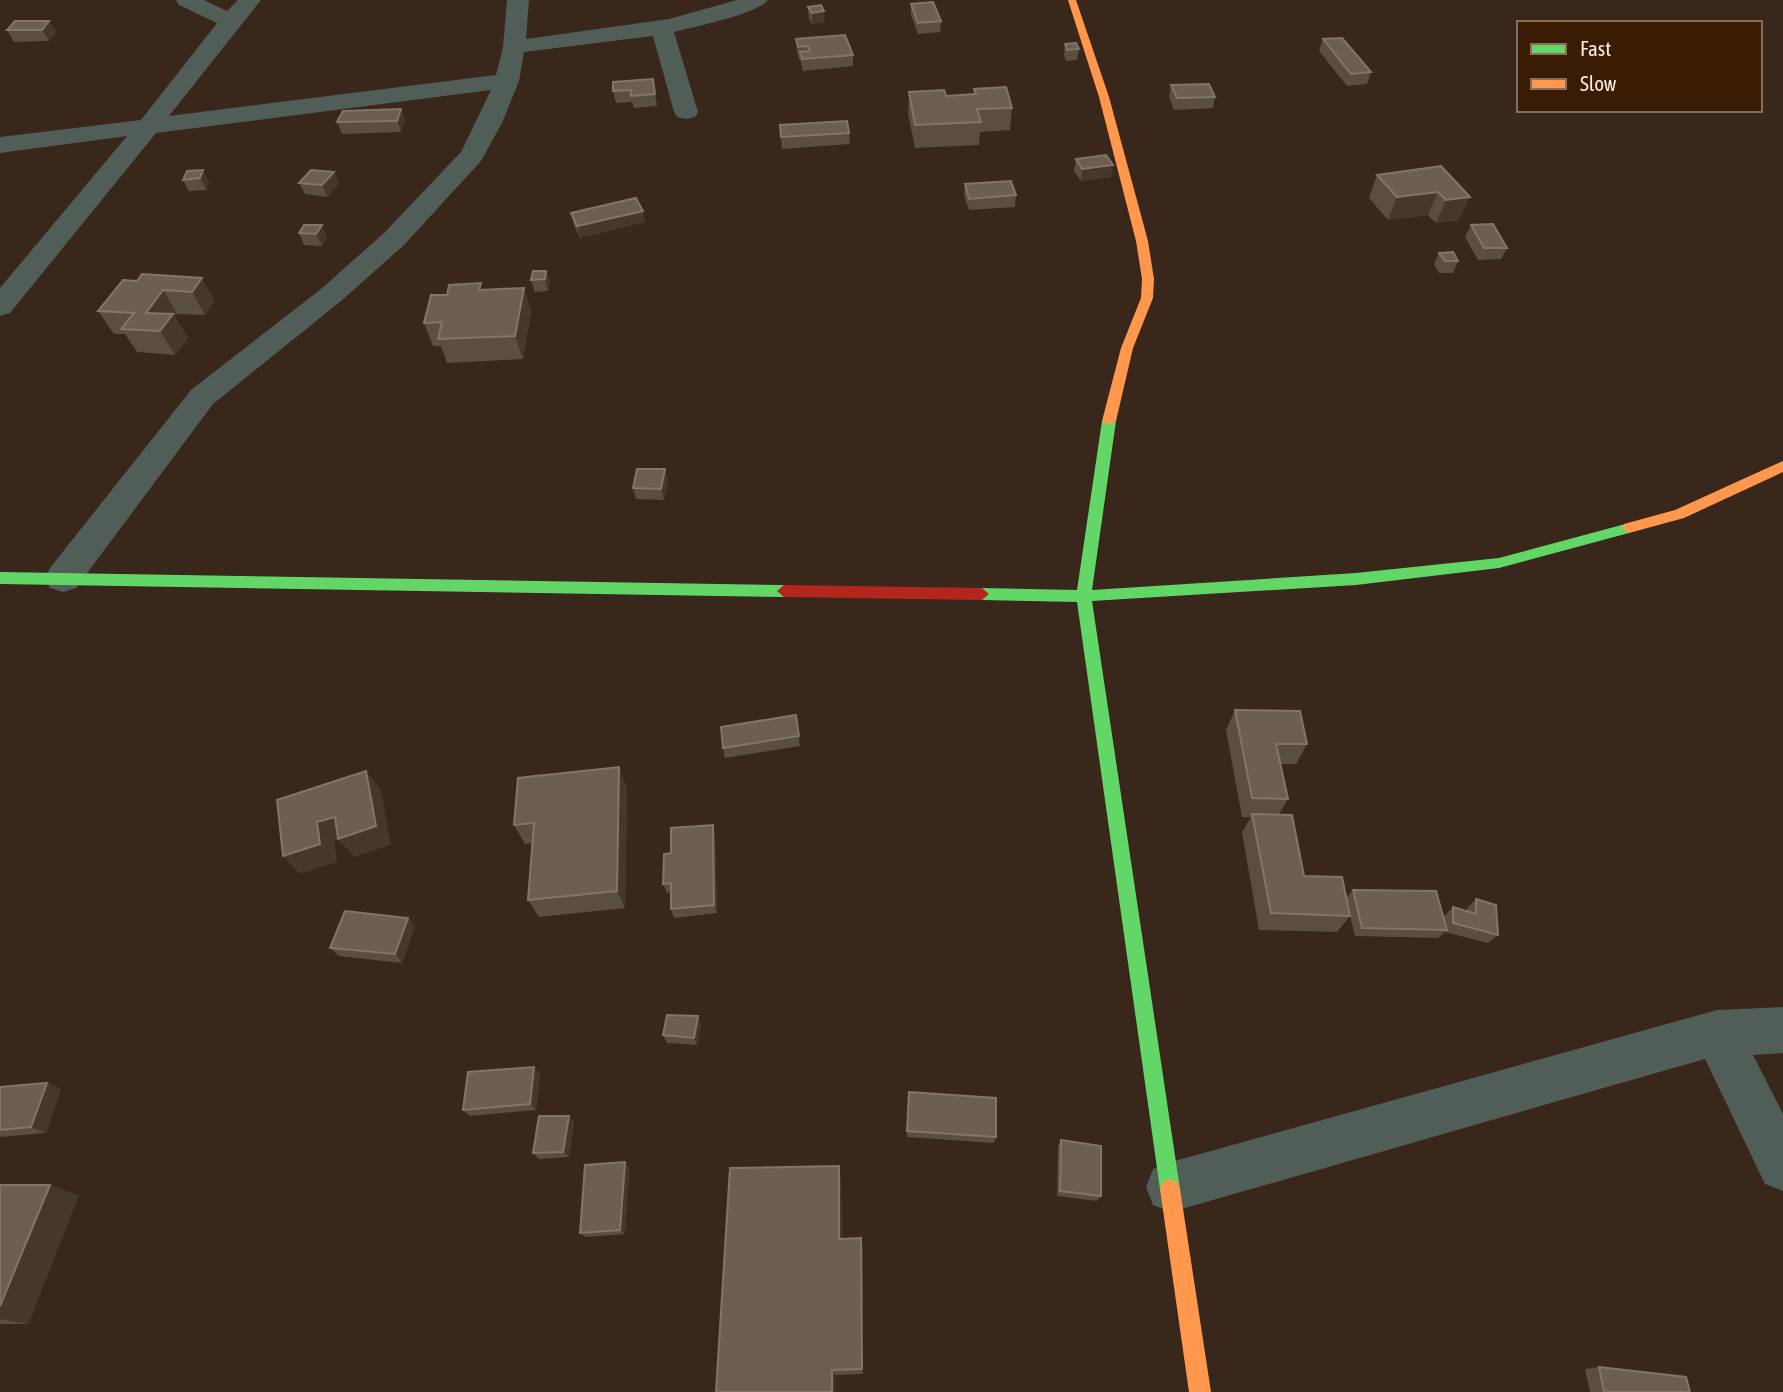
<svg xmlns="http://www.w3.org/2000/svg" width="1783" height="1392" font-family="'Asap Condensed',sans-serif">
<rect width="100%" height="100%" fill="#38271a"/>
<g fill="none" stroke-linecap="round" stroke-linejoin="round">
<path fill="#515d57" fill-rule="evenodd" d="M176,0H204L227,11L238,0H261L169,116L496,75L503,47L507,0H529L526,39L669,19L737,0H768C758,14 693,27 674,32L698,112L695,117L686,119L677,117L674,112L653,36L524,52L519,81L502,123L481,161L404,245L341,301L213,404L76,588L63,592L50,588L45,578L50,568L191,390L321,289L384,233L461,152L491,90L156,133L10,313L0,316V288L127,136L0,153V137L141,120L217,23L179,5Z
M1783,1007V1053L1753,1055L1783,1114V1191L1765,1184L1705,1059L1171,1212L1153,1205L1146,1187L1153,1169L1171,1162L1717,1010Z"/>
<path fill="#63d668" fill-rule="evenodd" d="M1109,417L1116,421L1092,590L1356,573L1499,558L1629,523L1636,528L1629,533L1499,568L1356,585L1092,601L1180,1189L1177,1196L1170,1199L1163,1196L1160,1189L1077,602L982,600L975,594L982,588L1077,590L1102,421Z
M0,572L784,585L791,591L784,597L0,584Z"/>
<path fill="#ff974d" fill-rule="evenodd" d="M1068,0H1076L1109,97L1148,241L1154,279L1153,298L1133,348L1116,421L1109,425L1102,421L1121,348L1141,298L1142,279L1136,241L1099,97Z
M1783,461V472L1684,518L1629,533L1622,528L1624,524L1675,510Z
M1170,1179L1177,1182L1180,1189L1211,1392H1189L1160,1189L1163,1182Z"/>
<path fill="#b3261e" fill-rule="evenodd" d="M784,585L982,588L989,594L982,600L784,597L777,591Z"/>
</g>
<path fill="#5a4e41" d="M911,4L941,21L940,32L918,34L911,15Z
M808,7L825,22L812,24L809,19Z
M49,21L56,32L49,41L14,42L7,30Z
M796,39L853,55V66L803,71L800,59H799L797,51Z
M1323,39L1371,72L1367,84L1347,86L1319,51Z
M1065,44L1079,49L1077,60L1066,61L1064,55Z
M653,79L657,106L634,108L632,102L616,103L613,91Z
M1171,85L1215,97L1213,108L1174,110L1169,97Z
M974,89L1012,108L1010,130L980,132L979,145L915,148L908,114L909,92L946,96L973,94Z
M401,109L405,121L401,132L342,134L337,122Z
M780,125L849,133L850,144L782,149Z
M1076,159L1111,177L1081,181L1074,171Z
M1441,166L1459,220L1436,223L1428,215L1388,220L1369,198L1377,175Z
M187,171L209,182L206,190L189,191L183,180Z
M334,172L339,184L327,197L305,194L299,183Z
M965,184L1016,195L1015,207L969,210L964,196Z
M571,213L645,222L580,238L574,225Z
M304,225L327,237L322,246L304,245L299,233Z
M1471,225L1507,248L1501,259L1478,260L1465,237Z
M1439,253L1458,261L1453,273H1439L1434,264Z
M546,271L550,283L548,291L535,292L531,280Z
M142,274L215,301L205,315L177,314L175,317L188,338L175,355L137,352L125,334H114L98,311L137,281Z
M524,288L531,312L523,359L447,363L441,346H433L424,323L447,295L483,290Z
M668,481L664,500L636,499L633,488Z
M1235,710L1307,744L1296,764H1280L1288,799L1279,814L1304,876L1347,897L1353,890L1444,921V916L1453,907L1467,911V908L1476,899L1498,935L1488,943L1445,932L1438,938L1355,936L1350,916L1337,932L1259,930L1242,832L1251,817H1242L1226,730Z
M796,715L800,746L725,758L723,748Z
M627,787L625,908L539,917L528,900L532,843L525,844L514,825Z
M713,825L715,834L717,913L674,918L671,909V892L667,893L663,884L671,853Z
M408,918L415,926L402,963L339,956L330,948Z
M701,1024L697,1045L667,1043L663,1035Z
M534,1067L540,1074L536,1110L470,1116L463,1110Z
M47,1083L61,1089L46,1133L0,1137V1087Z
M569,1116L574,1122L569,1157L539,1159L533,1153Z
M907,1131L996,1137L994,1143L907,1137Z
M1061,1140L1101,1196L1097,1201L1057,1196L1058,1146Z
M625,1162L629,1168L625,1234L586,1237L580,1233Z
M839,1166L841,1181L842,1239L861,1238L863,1250V1374L835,1375V1392H716Z
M0,1185L79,1195L28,1324H0Z
M1599,1367L1690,1392H1590L1585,1369Z"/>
<path fill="#45372a" d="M824,11L825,22L812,24V13Z
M49,21L56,32L49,41L42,30Z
M401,109L405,121L401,132L397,121Z
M1113,165L1111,177L1081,181L1082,169Z
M203,170L209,182L206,190L200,178Z
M334,172L339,184L327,197L322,185Z
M1438,192L1428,215L1388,220L1397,197Z
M1470,197L1459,220L1436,223L1446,200Z
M643,211L645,222L580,238L577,226Z
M322,225L327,237L322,246L316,234Z
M546,271L550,283L548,291L545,279Z
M202,278L215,301L205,315L192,292Z
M524,288L531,312L523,359L515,336Z
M163,290L177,314L175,317L188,338L175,355L160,331L146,313Z
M665,469L668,481L664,500L661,489Z
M619,767L627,787L625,908L617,891Z
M366,771L381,790L391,845L354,857L338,839L334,841L337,862L300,874L283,856L317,822Z
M713,825L715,834L717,913L714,905Z
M408,918L415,926L402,963L395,954Z
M698,1016L701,1024L697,1045L694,1038Z
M534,1067L540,1074L536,1110L530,1104Z
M47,1083L61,1089L46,1133L31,1127Z
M569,1116L574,1122L569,1157L563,1152Z
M625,1162L629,1168L625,1234L620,1230Z
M839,1166L841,1181L842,1251L839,1239Z
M50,1185L79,1195L28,1324L0,1319V1306Z
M861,1238L863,1250V1374L862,1369Z
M832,1370L835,1375V1392H832Z"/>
<path fill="#6c5f52" stroke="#827568" stroke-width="2" d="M933,2L941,21L918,23L911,4Z
M821,5L824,11L812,13L808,7Z
M15,21H49L42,30H7Z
M845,35L853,55L802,59L800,52L810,51L808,46L798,47L796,39Z
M1342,38L1371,72L1351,74L1323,39Z
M1076,43L1079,49L1067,50L1065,44Z
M653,79L655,94L631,96V90L613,91V82Z
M1209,84L1215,97L1177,98L1171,85Z
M1006,87L1012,108L977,109L981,122L915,125L909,92L944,90L946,96L976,94L974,89Z
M401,109L397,121L337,122L343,111Z
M847,121L849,133L781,137L780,125Z
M1106,155L1113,165L1082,169L1076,159Z
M1441,166L1470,197L1446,200L1438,192L1397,197L1377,175Z
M203,170L200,178L183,180L187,171Z
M311,170L334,172L322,185L299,183Z
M1011,181L1016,195L969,199L965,184Z
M636,198L643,211L577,226L571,213Z
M1493,224L1507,248H1484L1471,225Z
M304,225H322L316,234L299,233Z
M1453,252L1458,261H1445L1439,253Z
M533,271H546L545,279L531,280Z
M142,274L202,278L192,292L163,290L146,313L173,314L160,331L121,329L134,313L98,311L123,280L137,281Z
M481,283L479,290L524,288L515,336L438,339L442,322L424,323L431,295H447L449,285Z
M637,469H665L661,489L633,488Z
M1235,710L1300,711L1307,744H1276L1288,799L1252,798Z
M796,715L799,736L723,748L721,727Z
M619,767L617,891L528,900L534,823L514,825L518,778Z
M366,771L376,826L338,839L335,817L317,822L320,844L283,856L277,800Z
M1252,814L1292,815L1304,876L1342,877L1350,916L1271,913Z
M713,825L714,905L671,909V883L663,884L664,854L671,853V828Z
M1353,890L1436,891L1447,930L1362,928Z
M1476,899L1496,905L1498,935L1453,923V907L1476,914Z
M345,911L408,918L395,954L330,948Z
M667,1015L698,1016L694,1038L663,1035Z
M534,1067L530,1104L463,1110L468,1072Z
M47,1083L31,1127L0,1130V1087Z
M909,1092L996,1098V1137L907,1131Z
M539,1116H569L563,1152L533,1153Z
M1061,1140L1101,1146V1196L1060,1191Z
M625,1162L620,1230L580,1233L585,1165Z
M839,1166V1239L861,1238L862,1369L832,1370V1392H716L730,1168Z
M0,1185H50L0,1306Z
M1599,1367L1686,1377L1690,1392H1604Z"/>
<rect x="1517" y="21" width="245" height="91" fill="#3a1b04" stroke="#886e5c" stroke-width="2"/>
<rect x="1531" y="44" width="35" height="10" fill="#63d668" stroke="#886e5c" stroke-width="2"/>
<text x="1580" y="56" font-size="21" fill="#fdebe0">Fast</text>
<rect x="1531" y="79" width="35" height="10" fill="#ff974d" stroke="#886e5c" stroke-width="2"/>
<text x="1580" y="91" font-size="21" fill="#fdebe0">Slow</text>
</svg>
